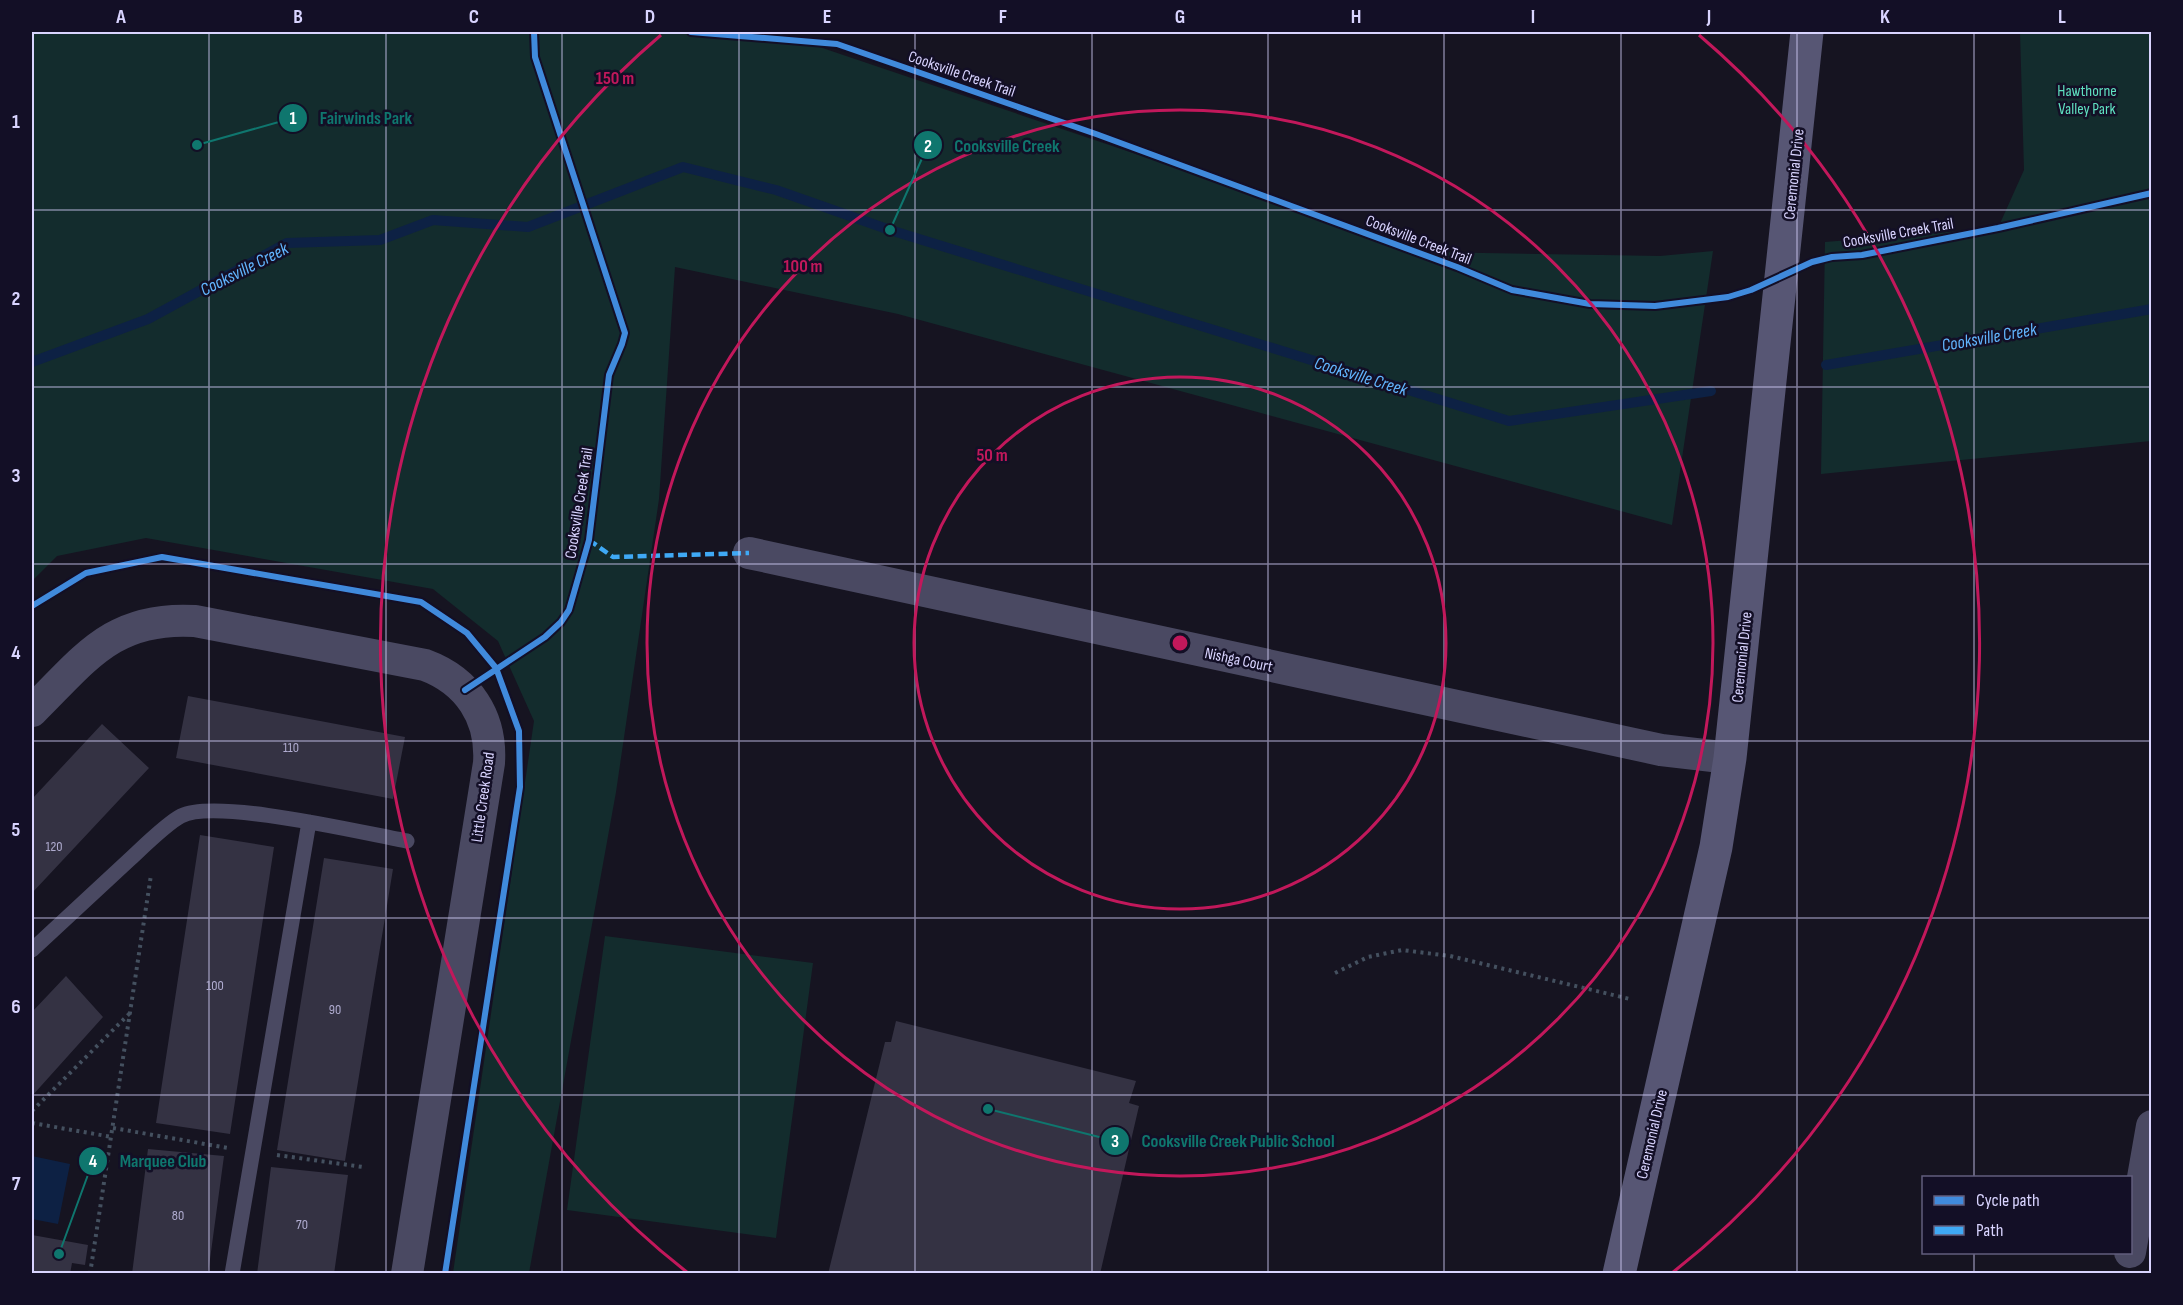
<svg xmlns="http://www.w3.org/2000/svg" width="2183" height="1305" font-family="'Sofia Sans Condensed',sans-serif">
<rect width="100%" height="100%" fill="#161421"/>
<path fill="#132c2d" d="M32,32H775L1426,252L1660,256L1713,251L1672,525L898,314L675,267L659,499L616,792L529,1273H453L534,721L498,641L433,589L146,538L57,556L32,581Z
M2020,32H2151V441L1821,474L1825,242L1998,228L2024,170Z
M605,936L813,963L776,1238L567,1210Z"/>
<path fill="#0d2144" d="M32,1156L70,1164L58,1224L32,1219Z"/>
<g fill="none" stroke-linecap="round" stroke-linejoin="round">
<path stroke="#0d2144" stroke-width="10" d="M32,362L148,319L287,243L380,240L433,220L528,227L683,167L776,190L890,230L1509,421L1711,391
M1826,365L2152,309"/>
</g>
<path fill="#343243" d="M188,696L405,737L393,799L176,758Z
M102,724L149,768L32,893V799Z
M200,835L274,847L230,1134L156,1123Z
M324,858L393,869L345,1161L277,1150Z
M66,976L103,1017L32,1096V1012Z
M896,1021L1136,1081L1129,1103L1139,1106L1100,1274H828L885,1042H891Z
M148,1149L224,1156L208,1274H132Z
M271,1167L348,1175L334,1274H257Z
M32,1235L88,1245L85,1265L72,1263L70,1274H32Z"/>
<g fill="none" stroke-linecap="round" stroke-linejoin="round">
<path stroke="#44505f" stroke-width="4" stroke-dasharray="3 4.5" stroke-linecap="butt" d="M1335,973L1368,957L1402,950L1450,956L1630,999
M32,1111L130,1013
M32,1123L112,1137
M113,1128L228,1148
M277,1155L363,1167
M90,1274L151,875"/>
<path stroke="#4a4962" stroke-width="15" d="M32,950C64,920 97,890 129,860C141,849 167,823 181,816C216,798 363,833 407,841
M232,1274L309,822"/>
<path stroke="#4a4962" stroke-width="32" d="M749,553L1661,750L1730,758
M32,711C85,659 112,616 195,621L425,665C468,681 492,717 489,763L407,1274
M2130,1252L2152,1126"/>
<path stroke="#575674" stroke-width="33" d="M1619,1274L1716,847L1730,758L1807,32"/>
<path stroke="#3fa9f5" stroke-width="4.5" stroke-dasharray="9 4.5" stroke-linecap="butt" d="M589,540L613,557L749,553"/>
<g stroke="#130f26" stroke-width="10">
<path id="cycleway" d="M691,32L837,44L1096,134L1457,267L1512,290L1590,304L1655,306L1728,297L1751,290L1812,262L1832,257L1862,255L1998,228L2152,193
M32,606L86,573L162,557L421,602L467,633L496,668L519,731L520,787L445,1274
M465,690L545,637L561,622L569,610L589,540L609,375L622,344L625,333L535,57L534,32"/>
</g>
<use href="#cycleway" stroke="#408adc" stroke-width="6"/>
</g>
<path fill="none" stroke="#d9d4ff" stroke-width="1.5" stroke-opacity="0.55" d="M209,32V1274M386,32V1274M562,32V1274M739,32V1274M915,32V1274M1092,32V1274M1268,32V1274M1444,32V1274M1621,32V1274M1797,32V1274M1974,32V1178M32,210H2152M32,387H2152M32,564H2152M32,741H2152M32,918H2152M32,1095H2152M1974,1252V1274"/>
<g fill="none" stroke="#c2185b" stroke-width="3">
<circle cx="1180" cy="643" r="266"/>
<circle cx="1180" cy="643" r="533"/>
<path d="M688 1273A799 799 0 0 1 661 35M1699 35A799 799 0 0 1 1672 1273"/>
</g>
<g text-anchor="middle" stroke-width="5" stroke-linejoin="round" paint-order="stroke">
<g font-size="14" fill="#b0acd0">
<text x="291" y="752">110</text>
<text x="54" y="851">120</text>
<text x="215" y="990">100</text>
<text x="335" y="1014">90</text>
<text x="178" y="1220">80</text>
<text x="302" y="1229">70</text>
</g>
<g font-size="16" fill="#d9d4ff" stroke="#130f26">
<text transform="translate(962 73) rotate(19)" y="6">Cooksville Creek Trail</text>
<text transform="translate(1793 174) rotate(-84)" y="6">Ceremonial Drive</text>
<text transform="translate(1898 232) rotate(-10)" y="6">Cooksville Creek Trail</text>
<text transform="translate(1419 239) rotate(21)" y="6">Cooksville Creek Trail</text>
<text transform="translate(578 503) rotate(-81)" y="6">Cooksville Creek Trail</text>
<text transform="translate(1741 657) rotate(-84)" y="6">Ceremonial Drive</text>
<text transform="translate(1239 659) rotate(12)" y="6">Nishga Court</text>
<text transform="translate(482 797) rotate(-82)" y="6">Little Creek Road</text>
<text transform="translate(1651 1134) rotate(-77)" y="6">Ceremonial Drive</text>
</g>
<g font-size="16" fill="#5fe0c0" stroke="#130f26">
<text x="2087" y="96">Hawthorne<tspan x="2087" dy="18">Valley Park</tspan></text>
</g>
<g font-size="18" font-style="italic" fill="#62b6ff" stroke="#130f26">
<text transform="translate(244 269) rotate(-27)" y="6">Cooksville Creek</text>
<text transform="translate(1989 337) rotate(-10)" y="6">Cooksville Creek</text>
<text transform="translate(1361 376) rotate(17)" y="6">Cooksville Creek</text>
</g>
</g>
<circle cx="1180" cy="643" r="9" fill="#c2185b" stroke="#130f26" stroke-width="3"/>
<g font-size="18" text-anchor="middle" font-weight="bold" fill="#c2185b" stroke="#130f26" stroke-width="5" stroke-linejoin="round" paint-order="stroke">
<text x="615" y="84">150 m</text>
<text x="803" y="272">100 m</text>
<text x="992" y="461">50 m</text>
</g>
<path fill="none" stroke="#0f766e" stroke-width="2" d="M197 145L293 118M890 230L928 145M988 1109L1115 1141M59 1254L93 1161"/>
<g fill="#0f766e" stroke="#130f26" stroke-width="2">
<circle cx="197" cy="145" r="6"/>
<circle cx="890" cy="230" r="6"/>
<circle cx="988" cy="1109" r="6"/>
<circle cx="59" cy="1254" r="6"/>
<circle cx="293" cy="118" r="15"/>
<circle cx="928" cy="145" r="15"/>
<circle cx="1115" cy="1141" r="15"/>
<circle cx="93" cy="1161" r="15"/>
</g>
<g font-size="18" text-anchor="middle" font-weight="bold" fill="#fff">
<text x="293" y="124">1</text>
<text x="928" y="152">2</text>
<text x="1115" y="1147">3</text>
<text x="93" y="1167">4</text>
</g>
<g font-size="18" text-anchor="middle" font-weight="bold" fill="#0f766e" stroke="#130f26" stroke-width="5" stroke-linejoin="round" paint-order="stroke">
<text x="366" y="124">Fairwinds Park</text>
<text x="1007" y="152">Cooksville Creek</text>
<text x="1238" y="1147">Cooksville Creek Public School</text>
<text x="163" y="1167">Marquee Club</text>
</g>
<rect width="2183" height="1305" fill="none" stroke="#130f26" stroke-width="66"/>
<rect x="1922" y="1176" width="210" height="78" fill="#130f26" stroke="#625e7d" stroke-width="1.5"/>
<rect x="1934" y="1196" width="30" height="9" fill="#408adc" stroke="#625e7d" stroke-width="1.5"/>
<text x="1976" y="1206" font-size="18" fill="#d9d4ff">Cycle path</text>
<rect x="1934" y="1226" width="30" height="9" fill="#3fa9f5" stroke="#625e7d" stroke-width="1.5"/>
<text x="1976" y="1236" font-size="18" fill="#d9d4ff">Path</text>
<rect x="33" y="33" width="2117" height="1239" fill="none" stroke="#d9d4ff" stroke-width="2"/>
<g font-size="20" text-anchor="middle" font-weight="bold" fill="#d9d4ff">
<text x="121" y="23">A</text>
<text x="298" y="23">B</text>
<text x="474" y="23">C</text>
<text x="650" y="23">D</text>
<text x="827" y="23">E</text>
<text x="1003" y="23">F</text>
<text x="1180" y="23">G</text>
<text x="1356" y="23">H</text>
<text x="1533" y="23">I</text>
<text x="1709" y="23">J</text>
<text x="1885" y="23">K</text>
<text x="2062" y="23">L</text>
<text x="16" y="128">1</text>
<text x="16" y="305">2</text>
<text x="16" y="482">3</text>
<text x="16" y="659">4</text>
<text x="16" y="836">5</text>
<text x="16" y="1013">6</text>
<text x="16" y="1190">7</text>
</g>
</svg>
